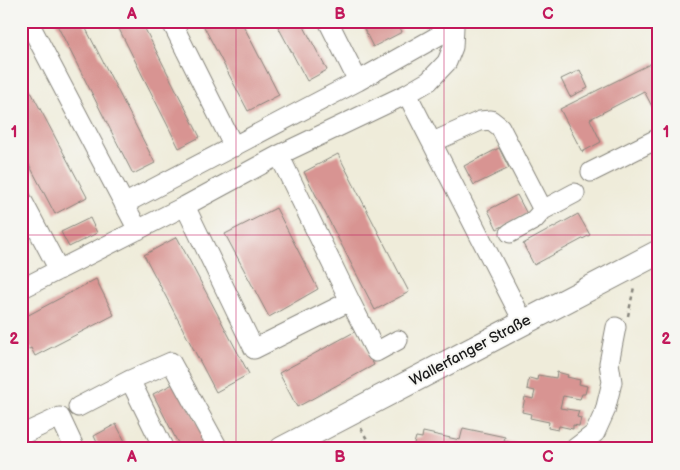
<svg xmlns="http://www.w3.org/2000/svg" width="680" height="470" font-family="'Balsamiq Sans',sans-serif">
<rect width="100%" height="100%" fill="#f6f6f2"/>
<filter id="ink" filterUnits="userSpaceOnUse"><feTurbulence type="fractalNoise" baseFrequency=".02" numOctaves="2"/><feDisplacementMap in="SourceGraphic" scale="10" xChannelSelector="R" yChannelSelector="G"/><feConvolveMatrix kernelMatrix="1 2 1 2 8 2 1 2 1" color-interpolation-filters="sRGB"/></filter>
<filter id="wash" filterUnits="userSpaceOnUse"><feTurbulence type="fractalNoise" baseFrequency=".0096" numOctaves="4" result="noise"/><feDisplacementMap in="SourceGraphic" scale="20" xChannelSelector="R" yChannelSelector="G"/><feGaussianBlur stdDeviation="1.12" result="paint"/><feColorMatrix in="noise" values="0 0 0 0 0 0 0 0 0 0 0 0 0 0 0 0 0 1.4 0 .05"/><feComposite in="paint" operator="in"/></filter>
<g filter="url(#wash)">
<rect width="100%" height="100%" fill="#efecda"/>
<g id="blocks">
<path fill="#d89492" d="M55,21H82L155,163L133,174Z
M115,21H141L200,137L179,148Z
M201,21H241L279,95L248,111Z
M275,21H301L327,70L307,81Z
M360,21H397L402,32L373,47Z
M654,62L659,71V120L644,91L590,119L601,142L582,152L560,109Z
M580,70L588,88L570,97L561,79Z
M21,73L87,197L55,214L21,149Z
M499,148L509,168L474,185L464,166Z
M338,154L409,292L375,310L304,172Z
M517,195L527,214L497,229L488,210Z
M276,208L318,289L269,317L225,234Z
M578,214L590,235L534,265L523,244Z
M90,218L97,233L69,247L61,232Z
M177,237L249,374L216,392L144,255Z
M96,279L114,315L35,356L31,348L21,353V319Z
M356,331L374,365L297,407L279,373Z
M557,372L568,375L567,377L580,380L579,384L587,386L585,394H582L580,399L563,396L560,408L579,411L577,417L581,418L579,426L573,425V429L559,426L558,430L548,428L549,422L530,418L531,414L522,412L525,397L533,399L535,391L527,389L529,378L537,380L538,375L556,378Z
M177,382L211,449H181L153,394Z
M116,424L129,449H100L94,436Z
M463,428L505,437L504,441L516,444L514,449L413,447L416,437L422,438L423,432L460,440Z"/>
</g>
</g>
<g filter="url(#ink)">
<use href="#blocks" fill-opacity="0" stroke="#86847b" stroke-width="1"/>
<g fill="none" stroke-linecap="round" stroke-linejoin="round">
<g stroke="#86847b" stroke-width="21">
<path id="minor" d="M28,21L138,230
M171,21L234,147
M328,21L358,81L454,27
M407,94L523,321
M433,142L480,121L491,120L500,127L543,210L575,193
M591,172L659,138
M21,198L59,270
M124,204L358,81
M185,206L254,349L350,301L279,155
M510,233L534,220L543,210
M21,289L185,206L279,155L407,94L429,81L447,62L453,47L454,27L451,21
M350,301L376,352L398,340
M130,380L164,449
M78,407L130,380L171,362L217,446
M21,435L60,417L75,449
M574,449L595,433L605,411L612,382L609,363L616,327"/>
</g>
<g stroke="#86847b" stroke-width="26">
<path id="major" d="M282,449L659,252"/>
</g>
<path stroke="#86847b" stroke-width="2.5" stroke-dasharray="4 4" stroke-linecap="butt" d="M628,316L634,287
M361,428L372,449"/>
<use href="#minor" stroke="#fff" stroke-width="19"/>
<use href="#major" stroke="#fff" stroke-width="24"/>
</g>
</g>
<path fill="none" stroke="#c2185b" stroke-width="1" stroke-opacity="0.55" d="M236,21V449M444,21V449M21,235H659"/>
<g text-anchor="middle" stroke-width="4" stroke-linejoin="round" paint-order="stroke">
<g font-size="15" fill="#1c1c1c" stroke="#f6f6f2">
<text transform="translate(470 350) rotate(-28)" y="5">Wallerfanger Straße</text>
</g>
</g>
<rect width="680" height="470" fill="none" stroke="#f6f6f2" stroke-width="55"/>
<rect x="28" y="28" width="624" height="414" fill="none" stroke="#c2185b" stroke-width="2"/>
<g font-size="16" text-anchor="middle" font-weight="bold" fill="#c2185b">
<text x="132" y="19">A</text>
<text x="340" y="19">B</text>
<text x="548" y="19">C</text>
<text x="14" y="137">1</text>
<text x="666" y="137">1</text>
<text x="14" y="344">2</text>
<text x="666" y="344">2</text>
<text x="132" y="462">A</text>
<text x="340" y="462">B</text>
<text x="548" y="462">C</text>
</g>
</svg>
